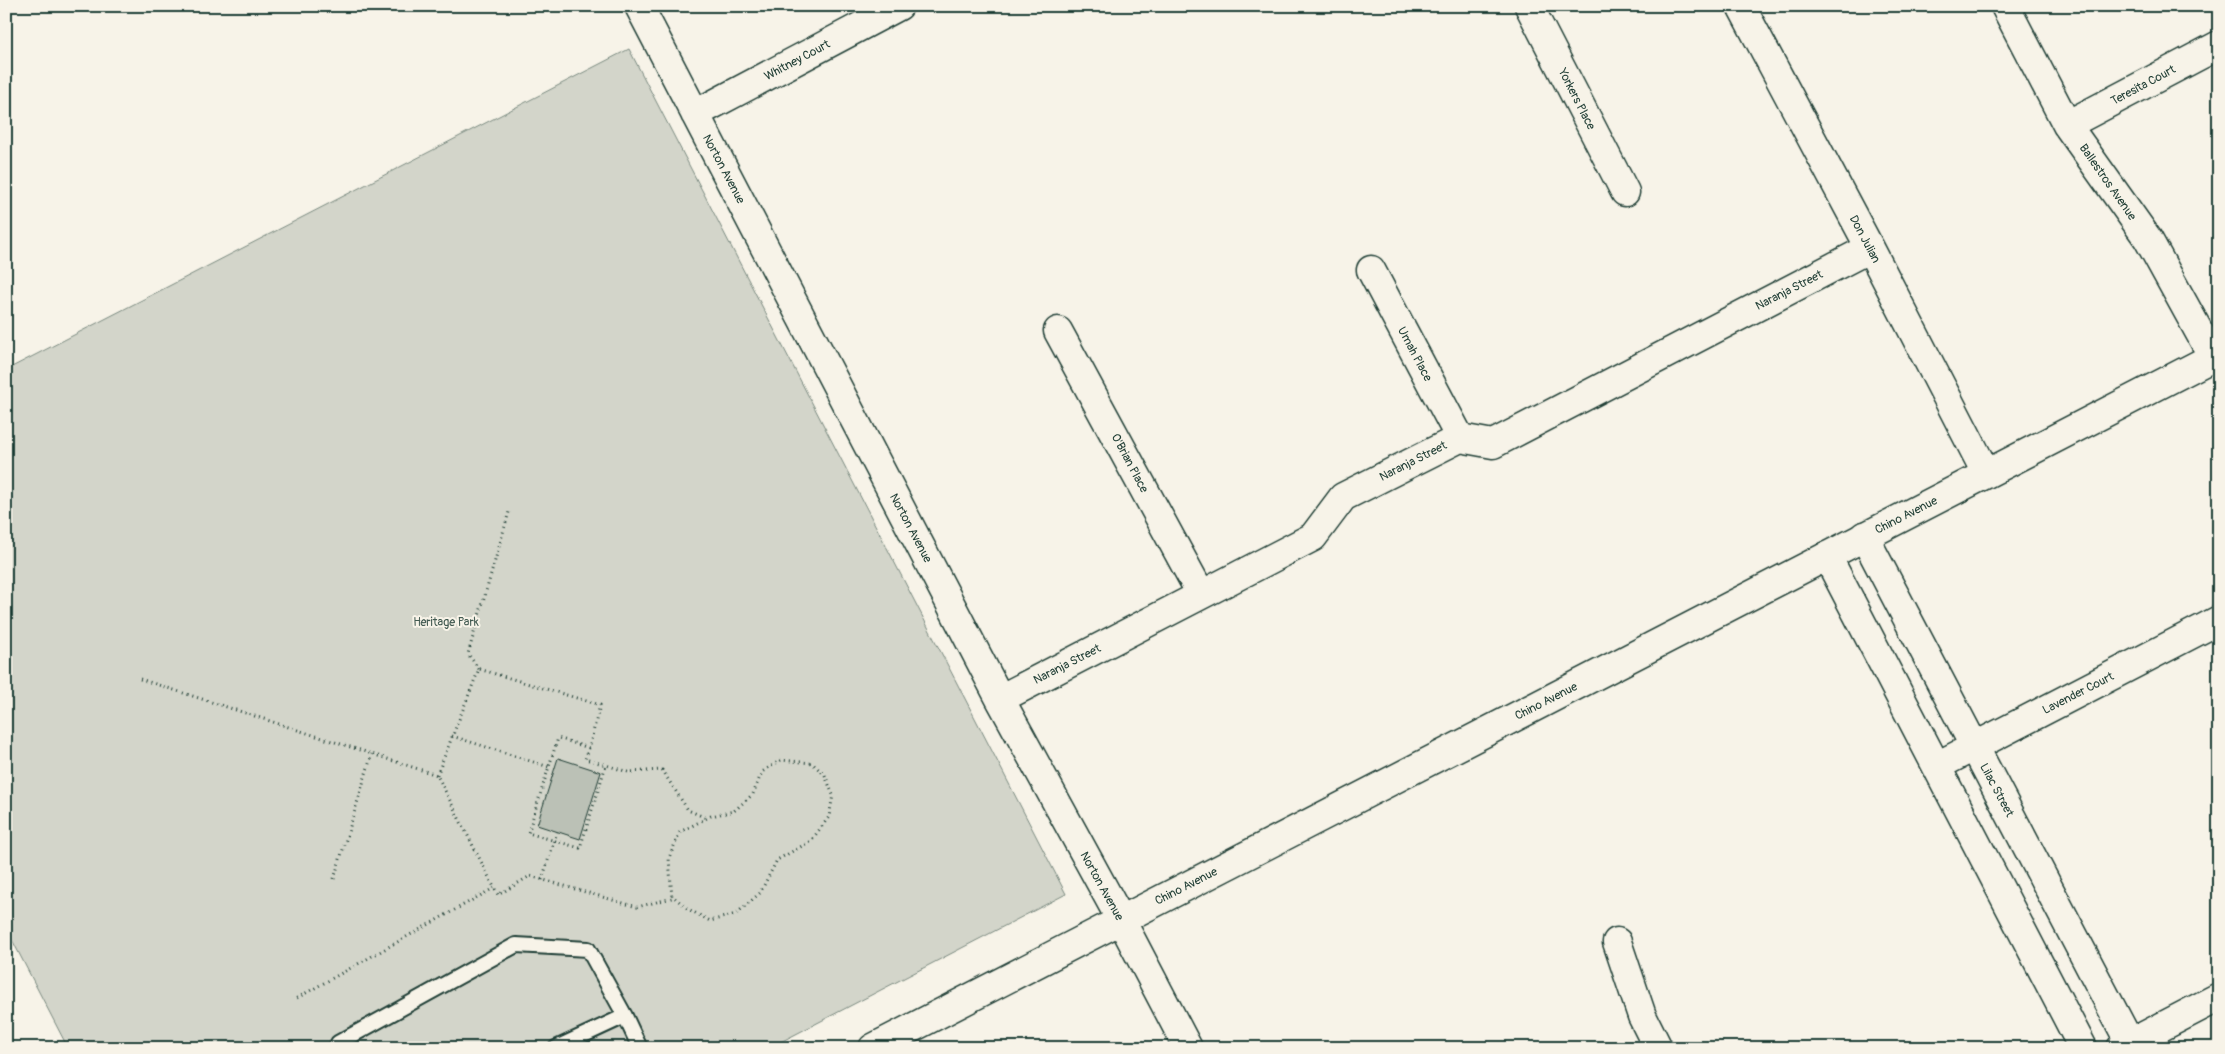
<svg xmlns="http://www.w3.org/2000/svg" width="2225" height="1054" font-family="Pangolin,sans-serif">
<rect width="100%" height="100%" fill="#f7f3e8"/>
<filter id="ink" filterUnits="userSpaceOnUse"><feTurbulence type="fractalNoise" baseFrequency=".02" numOctaves="2"/><feDisplacementMap in="SourceGraphic" scale="10" xChannelSelector="R" yChannelSelector="G"/><feConvolveMatrix kernelMatrix="1 2 1 2 8 2 1 2 1" color-interpolation-filters="sRGB"/></filter>
<g filter="url(#ink)">
<path fill="#d3d5ca" stroke="#79897f" d="M629,49L1066,894L769,1048H68L6,928V370Z"/>
<path fill="#bbc1b6" stroke="#1f3d34" d="M558,758L601,772L580,839L537,825Z"/>
<g fill="none" stroke-linecap="round" stroke-linejoin="round">
<g stroke="#1f3d34" stroke-width="18">
<path id="service" d="M625,1016L640,1048
M336,1048L338,1043L516,945L588,949L625,1016L556,1048"/>
</g>
<g stroke="#1f3d34" stroke-width="31">
<path id="minor" d="M639,6L1000,699L1121,920L1188,1048
M1529,6L1625,192
M1741,6L1870,248L1986,473
M2005,6L2067,125L2148,239L2213,357
M695,114L899,6
M2067,125L2219,45
M1371,270L1460,438
M1058,331L1201,594
M1864,536L2130,1043
M1827,556L2083,1048
M1000,699L1313,537L1343,497L1460,438L1493,444L1870,248
M1937,766L2219,620
M1617,942L1642,1016L1658,1048
M2121,1048L2219,997"/>
</g>
<g stroke="#1f3d34" stroke-width="31">
<path id="secondary" d="M873,1048L2219,354"/>
</g>
<path stroke="#1f3d34" stroke-width="3" stroke-dasharray="1 4" stroke-linecap="butt" d="M479,669L468,654L509,512
M140,679L437,775L498,895L530,876L637,907L672,898L674,897L688,909L710,921L736,914L760,893L777,860L811,841L829,817L833,795L825,775L812,763L781,760L762,772L753,794L734,811L711,816L680,832L669,858L672,898
M452,736L549,767
M589,748L585,759L606,765
M437,775L479,669L600,705L589,748L558,738L528,833L580,848L606,765L628,772L662,770L688,810L706,818
M334,879L372,754
M542,880L557,832
M297,998L494,888"/>
<use href="#service" stroke="#f7f3e8" stroke-width="14"/>
<use href="#minor" stroke="#f7f3e8" stroke-width="28"/>
<use href="#secondary" stroke="#f7f3e8" stroke-width="28"/>
</g>
</g>
<g text-anchor="middle" stroke-width="4" stroke-linejoin="round" paint-order="stroke">
<g font-size="12" fill="#1f3d34" stroke="#f7f3e8">
<text transform="translate(797 60) rotate(-28)" y="4">Whitney Court</text>
<text transform="translate(2143 85) rotate(-28)" y="4">Teresita Court</text>
<text transform="translate(1577 99) rotate(63)" y="4">Yorkers Place</text>
<text transform="translate(724 169) rotate(62)" y="4">Norton Avenue</text>
<text transform="translate(2108 182) rotate(55)" y="4">Ballestros Avenue</text>
<text transform="translate(1865 239) rotate(62)" y="4">Don Julian</text>
<text transform="translate(1789 290) rotate(-27)" y="4">Naranja Street</text>
<text transform="translate(1415 354) rotate(62)" y="4">Umah Place</text>
<text transform="translate(1413 461) rotate(-27)" y="4">Naranja Street</text>
<text transform="translate(1130 463) rotate(62)" y="4">O'Brian Place</text>
<text transform="translate(1906 515) rotate(-27)" y="4">Chino Avenue</text>
<text transform="translate(911 528) rotate(62)" y="4">Norton Avenue</text>
<text transform="translate(1067 664) rotate(-27)" y="4">Naranja Street</text>
<text transform="translate(2078 693) rotate(-27)" y="4">Lavender Court</text>
<text transform="translate(1546 701) rotate(-27)" y="4">Chino Avenue</text>
<text transform="translate(1997 790) rotate(62)" y="4">Lilac Street</text>
<text transform="translate(1102 886) rotate(61)" y="4">Norton Avenue</text>
<text transform="translate(1186 886) rotate(-27)" y="4">Chino Avenue</text>
</g>
<g font-size="12" fill="#435b52" stroke="#f7f3e8">
<text x="446" y="626">Heritage Park</text>
</g>
</g>
<rect width="2225" height="1054" fill="none" stroke="#f7f3e8" stroke-width="25"/>
<rect x="12" y="12" width="2200" height="1029" fill="none" stroke="#1f3d34" stroke-width="2" filter="url(#ink)"/>
</svg>
